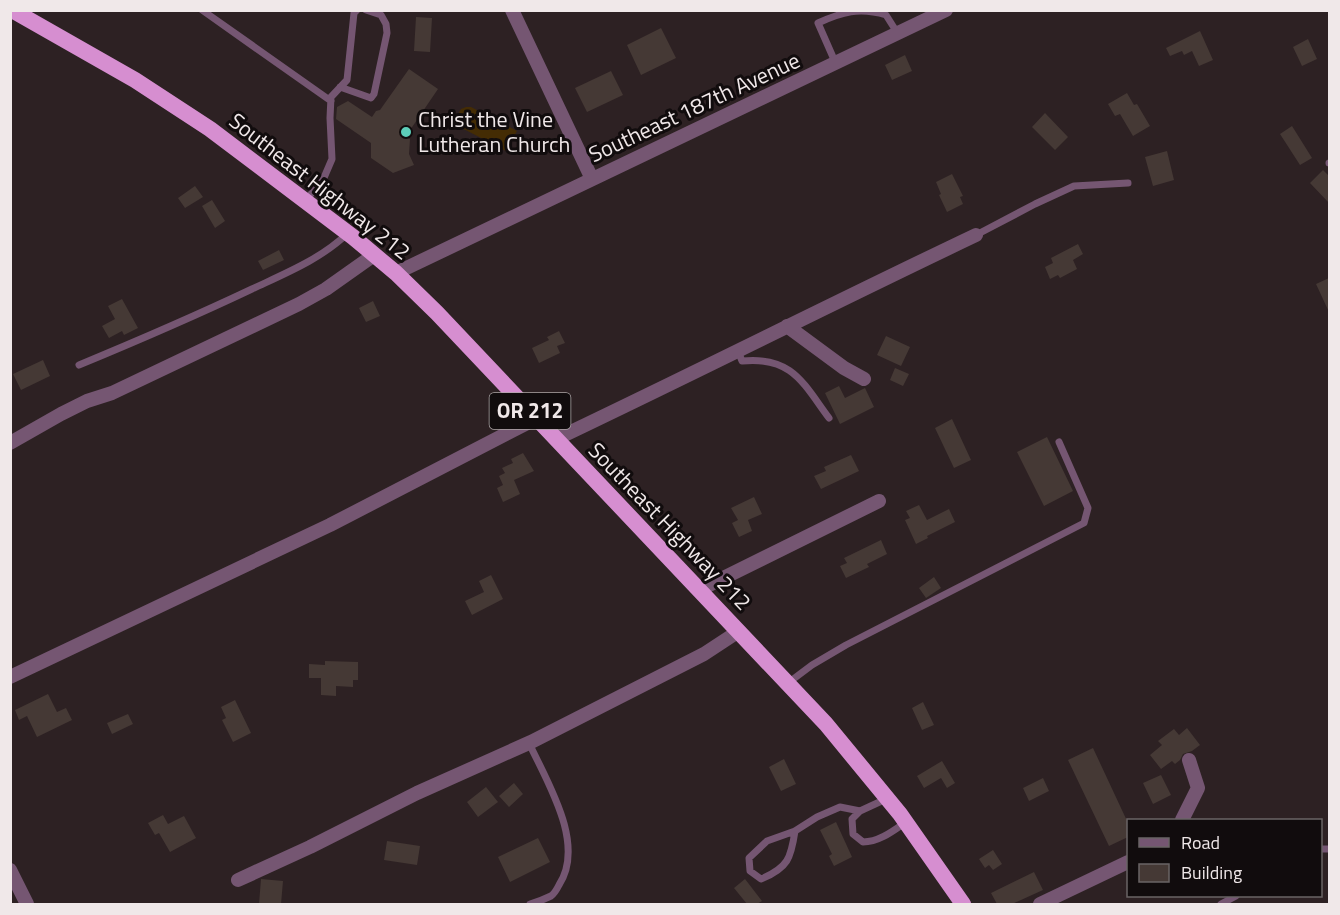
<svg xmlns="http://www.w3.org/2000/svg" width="1340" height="915" font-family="'Titillium Web',sans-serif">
<rect width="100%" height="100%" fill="#2d2123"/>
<path fill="#442c04" d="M466,107H471L517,131L506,151L458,126L456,118L461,109Z"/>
<path fill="#453935" d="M416,17L432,18L430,52L414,51Z
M661,28L676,58L641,75L627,45Z
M1200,31L1213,60L1199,66L1192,51L1184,55L1182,51L1170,56L1166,48Z
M1308,39L1317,59L1302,66L1293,47Z
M905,55L912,71L892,80L885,65Z
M409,69L438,89L406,136L410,139L409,154L414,165L393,173L371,158V143L336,119L337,107L348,101L372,117L376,111L380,110Z
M611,71L623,95L587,112L575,88Z
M1127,93L1134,105L1137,104L1150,126L1133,136L1120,114L1115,116L1108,104Z
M1045,113L1068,137L1055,150L1032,127Z
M1292,126L1312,158L1300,165L1280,134Z
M1167,151L1174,180L1153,186L1145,157Z
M1323,170L1329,176V203L1310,183Z
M952,174L963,196L960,197L963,204L947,212L939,195L941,194L936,182Z
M195,186L203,197L185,208L178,198Z
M212,200L225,221L215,228L202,206Z
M1078,244L1083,254L1073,260L1077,269L1060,278L1058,275L1050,279L1045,267L1053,263L1051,258Z
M279,250L284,260L263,270L258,261Z
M1329,278V312L1316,284Z
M122,299L138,328L124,335L122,331L109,338L102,326L115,319L108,306Z
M373,301L380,316L366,322L359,308Z
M559,331L565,343L557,346L560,353L539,363L532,348L549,340L547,337Z
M886,336L910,347L901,366L877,355Z
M43,360L50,376L21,390L13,374Z
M895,368L909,374L903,386L890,380Z
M839,386L845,398L865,388L874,407L840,424L825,393Z
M952,419L971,460L954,468L935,428Z
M1047,437L1073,491L1044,506L1017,452Z
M523,453L534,471L514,480L520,494L503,502L497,488L503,485L499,476L505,473L502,468L513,463L511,459Z
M851,455L859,471L821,489L814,476L826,471L824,467Z
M754,497L762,514L748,520L752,531L739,537L732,523L738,520L731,508Z
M919,505L927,520L949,509L955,522L927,536L928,538L916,544L905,520L910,518L906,511Z
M881,540L887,554L867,564L869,567L846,578L840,566L847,563L844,558Z
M491,575L503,599L472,615L465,601L484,592L479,581Z
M934,577L941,588L926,598L919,588Z
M325,661L358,662V680H353V687L336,686V696L321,695V678H309V664L325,665Z
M48,694L57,712L66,708L72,720L37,737L27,716L19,720L15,710Z
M235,700L251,733L233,742L222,720L226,718L221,707Z
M923,702L934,725L922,730L912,708Z
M128,714L133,724L112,734L107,723Z
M1187,728L1200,745L1192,751L1183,754L1180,760L1175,764L1172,761L1161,769L1150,755L1162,745L1158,741L1174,729L1179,735Z
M1093,748L1128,823V837L1109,846L1068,760Z
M784,759L796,784L781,791L769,767Z
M942,761L955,783L947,788L941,778L924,788L917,776Z
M1161,775L1171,795L1153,804L1143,783Z
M1043,778L1049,791L1029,801L1023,788Z
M514,783L523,794L509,807L499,796Z
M486,787L498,802L478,817L467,802Z
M163,815L168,824L184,816L196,838L170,852L159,833L155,835L148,823Z
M836,822L852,857L834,866L829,856L832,854L820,830Z
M538,838L550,862L510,882L498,857Z
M387,841L420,846L417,865L384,860Z
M993,850L1002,864L993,870L989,865L985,868L979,859Z
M1034,872L1043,890L1012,904H997L991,893Z
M261,879L283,881L281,904H259Z
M745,879L762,901L757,904H747L734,888Z"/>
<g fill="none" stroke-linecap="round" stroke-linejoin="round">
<path stroke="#755672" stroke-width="7" d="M202,10L331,101
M836,64L818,23C842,12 859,7 886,15L898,34
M340,87L371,98L374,94L387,33L386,24L381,15L366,10
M1329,163H1330
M305,201L323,180L332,159L330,118L331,97L347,80L354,13L357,10
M976,235L1035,204L1074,186L1128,183
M738,351L742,361C792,356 803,383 829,418
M79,365C137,341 195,316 252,289C286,273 321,259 348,233
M788,683L812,665L846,645L1084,523L1088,508L1059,442
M529,743C547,782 586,844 559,885C557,889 555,893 551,896C545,899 537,902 530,904
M860,811L852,819L853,834L863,842C879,842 893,831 906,822
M795,831C791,858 788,868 761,879L750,871L749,858L767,841L795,831L817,817L840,807L860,811L886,799
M1320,849H1330
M1221,904L1236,896"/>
<path stroke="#755672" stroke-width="14" d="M512,10L592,179
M396,273L946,10
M787,326L844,368L864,379
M556,439C697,372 835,302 976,235
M10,443L61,414L87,401L112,393L299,304L326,289L374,255
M699,590L879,501
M10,677L330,525L537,418
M1182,820L1198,788L1189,760
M10,870L27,904
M238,880L310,847L417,793L531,742L704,654L739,631
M1040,904L1128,862"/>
<path stroke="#d68ed0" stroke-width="16" d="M12,10L135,80L210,129L353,237L396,273L437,313L826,724L900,814L963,904"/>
</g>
<circle fill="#5dceb9" stroke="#110c0d" stroke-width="2" cx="406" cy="132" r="6"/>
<g text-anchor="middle" stroke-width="6" stroke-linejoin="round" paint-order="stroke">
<rect fill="#110c0d" stroke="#ada6a7" stroke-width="1.5" x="489.5" y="393" width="81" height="36" rx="4.5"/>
<g font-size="21" font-weight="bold" fill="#f0e8e9">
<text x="530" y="418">OR 212</text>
</g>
<g font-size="22" fill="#f0e8e9" stroke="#110c0d">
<text transform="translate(694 107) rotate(-25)" y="8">Southeast 187th Avenue</text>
<text transform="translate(320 186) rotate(38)" y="8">Southeast Highway 212</text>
<text transform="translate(670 526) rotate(46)" y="8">Southeast Highway 212</text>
</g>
<g font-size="22" fill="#f0e8e9" stroke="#110c0d" text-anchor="start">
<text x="418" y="127">Christ the Vine<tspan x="418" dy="25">Lutheran Church</tspan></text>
</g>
</g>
<rect width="1340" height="915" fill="none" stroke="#f0e8e9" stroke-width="24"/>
<rect x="1127" y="819" width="195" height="78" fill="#110c0d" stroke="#6a6465" stroke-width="1.5"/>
<rect x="1139" y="838" width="30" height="9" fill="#755672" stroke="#6a6465" stroke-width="1.5"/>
<text x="1181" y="849" font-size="18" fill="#f0e8e9">Road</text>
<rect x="1139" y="864" width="30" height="18" fill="#453935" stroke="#6a6465" stroke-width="1.5"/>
<text x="1181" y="879" font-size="18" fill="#f0e8e9">Building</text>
</svg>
